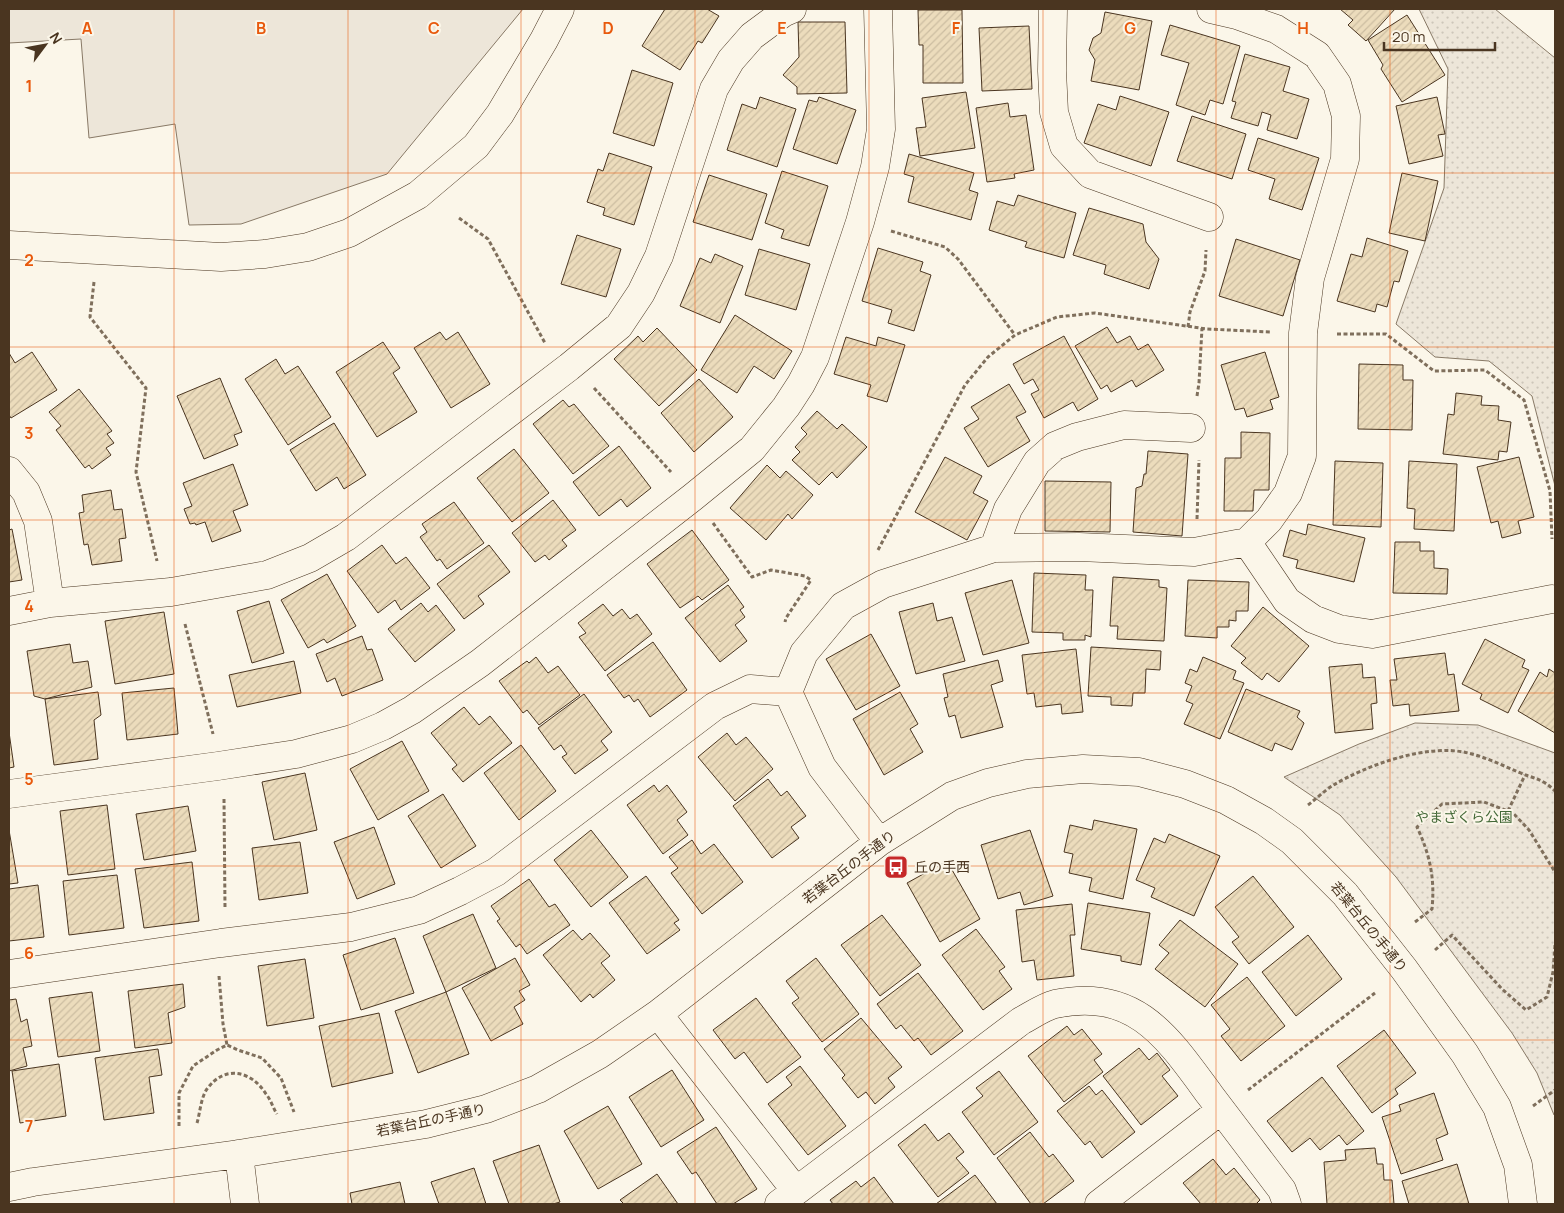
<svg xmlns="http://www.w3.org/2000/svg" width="1564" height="1213" font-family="Manrope,'Noto Sans JP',sans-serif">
<defs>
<pattern id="park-dots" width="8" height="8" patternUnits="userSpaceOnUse" patternTransform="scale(1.25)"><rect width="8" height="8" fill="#ede6d9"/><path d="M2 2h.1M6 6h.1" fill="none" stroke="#cdc6ba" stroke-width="1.8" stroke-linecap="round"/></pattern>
<pattern id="building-hatch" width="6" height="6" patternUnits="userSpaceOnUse" patternTransform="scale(1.25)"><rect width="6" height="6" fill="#ecdcbc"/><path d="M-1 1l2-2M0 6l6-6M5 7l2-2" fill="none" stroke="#ccbda1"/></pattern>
</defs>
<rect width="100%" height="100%" fill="#fbf6e9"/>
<path fill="#ede6d9" stroke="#887966" d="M9,9H523L387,174L241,224L189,225L175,124L89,138L81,39L9,43Z"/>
<path fill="url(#park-dots)" stroke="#887966" d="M1419,9H1495L1555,58V486L1532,396L1489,361L1435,357L1396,324L1444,188L1448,69Z
M1415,723L1478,725L1555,753V1114L1554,1115L1537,1073L1512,1033L1396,877L1340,815L1284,777L1359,744Z"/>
<path fill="url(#building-hatch)" stroke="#4a3520" d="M665,9H707L719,16L702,43L698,41L680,70L642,46Z
M1340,9H1395L1366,41L1348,25L1353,20Z
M918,10H962L963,83H923V45H919Z
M1105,12L1152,21L1139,90L1091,81L1095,60L1089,50L1093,38L1101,33Z
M1407,15L1445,75L1402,102L1381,69L1383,65L1368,40Z
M798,22H845L847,93L797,94V87L783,75L799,57Z
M1170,25L1240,46L1223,104L1210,100L1205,115L1176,105L1189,63L1161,55Z
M1029,26L1032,89L982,91L979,28Z
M1245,54L1290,67L1283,91L1309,99L1297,139L1267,130L1271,115L1262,112L1258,126L1231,118L1236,102L1232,101Z
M632,70L673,83L654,146L613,133Z
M966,92L975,148L920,156L916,128L926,127L922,98Z
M1120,96L1169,112L1151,166L1084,143L1098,104L1116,110Z
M760,97L796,109L777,167L727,150L742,104L756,109Z
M819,97L856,110L837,164L793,149L809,100L817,102Z
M1437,97L1445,134L1438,135L1443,156L1409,164L1396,106Z
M1008,103L1010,117L1026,115L1034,170L1014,174L1015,178L987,182L976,108Z
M1192,116L1246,134L1232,179L1177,161Z
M1258,138L1319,158L1302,210L1269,199L1275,179L1248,170Z
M609,153L652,167L634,225L603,215L605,208L587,202L598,169L603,171Z
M909,154L974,173L969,190L978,193L971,220L908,202L914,177L904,174Z
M782,171L828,186L809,246L781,238L784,230L765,223Z
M1402,173L1438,181L1425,241L1389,233Z
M709,175L767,194L752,240L693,222Z
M1018,195L1076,213L1064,258L1025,247L1027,242L989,230L997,201L1014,206Z
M1089,208L1143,224L1146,242L1159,259L1149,289L1104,274L1106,265L1073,255Z
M577,235L621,249L606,297L561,284Z
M1367,238L1408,251L1399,282L1394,281L1387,307L1377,304L1375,312L1337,301L1351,254L1362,257Z
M1236,239L1300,260L1283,316L1219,296Z
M878,248L923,262L920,271L931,275L914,331L888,323L892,310L862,301Z
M759,249L810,264L796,310L745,295Z
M715,254L743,266L720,323L680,306L700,258L711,263Z
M735,315L792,351L774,379L754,366L737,393L701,370Z
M1107,327L1117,343L1130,336L1138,350L1148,344L1164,370L1136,387L1132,380L1111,392L1107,385L1101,389L1075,346Z
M657,328L697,370L659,406L614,359L638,336L643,342Z
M440,332L446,340L458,332L490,384L451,408L414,348Z
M1064,336L1098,399L1078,411L1073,402L1044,418L1031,394L1039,390L1033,379L1024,384L1013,364Z
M846,337L876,346L878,337L905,345L887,402L867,396L871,385L834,374Z
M383,342L400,368L393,373L417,412L377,437L336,372Z
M32,352L57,390L11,418L9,415V353L15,363Z
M1265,352L1279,397L1270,400L1273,409L1247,417L1244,408L1235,410L1221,365Z
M276,359L285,374L298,366L331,417L288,445L245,379Z
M1359,364L1403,365V380H1413L1412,430L1358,429Z
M220,378L242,432L234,435L238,445L204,459L177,396Z
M699,379L733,417L694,452L661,413Z
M1009,384L1026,412L1016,417L1030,441L988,467L964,428L979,419L971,407Z
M79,389L112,431L107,434L114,443L106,448L111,455L92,469L89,465L85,468L56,430L61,426L49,412Z
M1456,393L1482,396L1481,405L1499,406L1498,420L1511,422L1507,452L1499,451L1498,460L1443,454L1448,414L1454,415Z
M563,400L569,407L574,404L609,446L573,474L533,424Z
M817,411L837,429L842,424L867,447L837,478L832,472L819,485L792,460L800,452L795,447L807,434L801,428Z
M334,423L366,475L344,489L337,477L316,491L290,450Z
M1241,432L1270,433L1269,490H1254L1253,511H1224L1225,458H1241Z
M619,446L651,488L627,507L621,499L599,516L573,482Z
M514,449L549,493L512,522L477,478Z
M1148,451L1188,454L1182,536L1133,532L1136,488L1142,486L1144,474H1146Z
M945,457L982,476L973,493L988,501L967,540L915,512Z
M1519,457L1534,517L1518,521L1521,533L1502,538L1498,521L1491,523L1477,467Z
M1335,461L1383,463L1381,527L1333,525Z
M1409,461L1457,464L1454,531L1414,529L1415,509L1407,508Z
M233,464L248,505L233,511L241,531L212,542L205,522L196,525L195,523L190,524L184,509L192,506L183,483Z
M767,465L780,478L786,471L813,495L792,519L788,514L766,540L730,508Z
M1045,481L1111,482L1110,532L1045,531Z
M111,490L114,510L122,509L126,538L119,539L122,561L92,565L88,544L84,545L79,513L84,512L82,495Z
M553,500L576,530L562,540L567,546L549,560L545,555L535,562L512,533Z
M454,502L484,543L447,569L440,559L437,561L420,537L427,532L422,524Z
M1308,524L1365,538L1354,582L1296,568L1298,560L1283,556L1290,530L1306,535Z
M12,529L22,580L9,582V530Z
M692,530L729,580L702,600L698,596L680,608L647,564Z
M1395,542H1420V551H1434V568L1448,569L1447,594L1393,593Z
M382,545L396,564L406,557L430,588L401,610L395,600L378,613L347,571Z
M489,545L510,572L478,596L484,604L464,619L437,584Z
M1034,573L1086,575L1085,590H1093L1091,637L1085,635V640H1063V633L1032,632Z
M327,574L356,626L327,643L324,639L308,648L281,600Z
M1113,577L1159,580V587L1167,588L1164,641L1117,639L1118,626H1110Z
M1012,580L1029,643L983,655L965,593Z
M1188,580L1249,582L1248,611H1236V621L1229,620V627H1217V638L1185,636Z
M728,585L744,607L740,610L745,617L735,625L747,641L720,662L685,618Z
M269,601L284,653L252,663L237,611Z
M421,603L428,612L436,605L455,630L415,662L388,629Z
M933,603L937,621L952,617L965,661L916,674L899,612Z
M603,604L613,616L622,609L630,619L637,614L652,634L605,671L579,637L586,633L578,623Z
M1263,607L1309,646L1279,682L1267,673L1262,680L1241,663L1246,658L1231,646Z
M164,612L174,674L115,684L105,621Z
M871,634L900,686L856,710L826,659Z
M362,636L367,650L372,649L383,680L342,696L335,678L327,682L316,654Z
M1485,639L1525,660L1522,667L1529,670L1508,713L1480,699L1482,694L1462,684Z
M653,642L687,690L650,717L638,699L634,702L629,695L624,698L607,675Z
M70,644L73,663L88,661L92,687L45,699L34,696L27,651Z
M1091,647L1161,651L1160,670L1146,669L1145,693H1133L1132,706L1111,705V697L1088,696Z
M1076,649L1083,712L1062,714L1061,704L1036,707L1034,693L1027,694L1022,655Z
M1445,653L1448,675L1454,674L1459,711L1410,716L1409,704L1393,706L1390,680H1397L1394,659Z
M536,657L548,673L558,666L580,695L539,725L527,710L523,713L499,681L527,661L529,663Z
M1203,657L1236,671L1233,679L1244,683L1220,739L1184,724L1193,704L1186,701L1192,686L1185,683L1190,669L1197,672Z
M998,660L1003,681L991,685L1003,727L961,738L955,715L949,717L944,698L948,697L943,674Z
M294,661L301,693L237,707L229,675Z
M1362,664L1363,678L1375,677L1377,703L1371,704L1373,729L1335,733L1329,667Z
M1549,669L1555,673V733L1518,711L1540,672L1547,677Z
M174,688L178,734L127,740L122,693Z
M1246,689L1300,711L1297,717L1304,723L1292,750L1275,743L1272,751L1228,732Z
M98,692L101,715L94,720L98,759L54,765L45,699Z
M900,692L918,724L910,729L923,752L884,775L853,719Z
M584,694L612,732L601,741L608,750L575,774L562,757L567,754L561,745L554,750L538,728Z
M464,707L479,725L490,716L512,743L463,782L452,769L457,765L431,733Z
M9,732L14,767L9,768Z
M727,733L736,745L746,737L773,769L735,801L698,757Z
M402,741L429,791L378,820L350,769Z
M521,745L556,791L519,820L484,773Z
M305,773L317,830L274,840L262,782Z
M768,779L781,796L787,791L806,816L791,827L799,838L772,858L733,806Z
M654,785L659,792L667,785L687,812L677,820L688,835L663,854L627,805Z
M443,794L476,846L441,868L408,816Z
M107,805L115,869L68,875L60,811Z
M188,806L196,851L144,860L136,814Z
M1094,820L1137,829L1123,899L1089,891L1092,878L1069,873L1073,854L1064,852L1070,825L1092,830Z
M374,827L395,884L357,899L334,842Z
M9,830L18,883L9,884Z
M591,830L628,877L591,907L554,860Z
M1030,830L1053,896L1024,905L1020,892L998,899L981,845Z
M1169,834L1220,856L1194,916L1151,897L1155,888L1136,880L1154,838L1165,843Z
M692,840L701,854L714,844L743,882L702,914L671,873L678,868L669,857Z
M300,842L308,893L259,900L252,848Z
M947,861L980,919L940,942L907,883Z
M192,862L199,921L144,928L135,869Z
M117,875L124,928L69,935L63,881Z
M646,876L679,920L674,923L680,930L647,954L609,903Z
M1253,876L1294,927L1249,964L1232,942L1239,937L1215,907Z
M529,879L549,907L555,904L570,925L527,954L520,944L516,947L497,921L500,919L491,906Z
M38,885L44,937L9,941V889Z
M1088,903L1150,913L1141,965L1121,961V956L1081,949Z
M1072,904L1075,935H1070L1074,976L1037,980L1034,960L1022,962L1016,910Z
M473,914L496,968L446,992L423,936Z
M882,915L921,965L880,996L841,945Z
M1180,920L1238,964L1205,1007L1155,969L1169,953L1159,945Z
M976,929L1005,967L999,971L1012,989L983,1010L942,955Z
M573,930L582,940L590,933L610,956L601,963L615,980L593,998L590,994L581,1002L543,955Z
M1308,935L1342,979L1296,1016L1262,972Z
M395,938L414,993L361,1010L343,955Z
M515,958L530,985L519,991L525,1000L514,1007L523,1024L491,1041L462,988Z
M816,958L859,1014L822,1042L792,1003L799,998L786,981Z
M305,959L314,1018L267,1026L258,966Z
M918,973L963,1031L931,1055L918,1038L914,1041L901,1025L896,1029L877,1004Z
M1247,977L1285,1026L1241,1061L1221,1036L1230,1029L1211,1005Z
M183,984L185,1007L168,1013L172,1043L135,1048L128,991Z
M92,992L100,1051L58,1057L49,998Z
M446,992L469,1054L418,1073L395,1011Z
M756,998L801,1057L767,1083L744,1052L735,1059L713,1030Z
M16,999L21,1022L27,1019L32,1046L23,1048L27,1066L9,1071V1000Z
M379,1013L393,1073L332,1087L319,1026Z
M861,1018L902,1067L888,1078L895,1087L875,1104L866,1092L858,1098L842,1078L845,1075L824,1049Z
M1067,1026L1074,1035L1082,1029L1102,1054L1094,1060L1103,1072L1064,1102L1028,1056Z
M1384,1030L1416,1073L1395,1089L1398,1094L1372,1113L1337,1066Z
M1139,1048L1149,1060L1157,1053L1170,1070L1162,1076L1178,1096L1141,1125L1103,1076Z
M158,1049L162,1075L149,1077L154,1113L104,1120L95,1058Z
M59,1064L66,1116L20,1123L12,1071Z
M800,1066L846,1126L808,1155L768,1104L792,1085L786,1077Z
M672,1070L704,1120L661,1147L629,1097Z
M999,1071L1038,1122L994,1155L962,1112L983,1096L976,1088Z
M1322,1077L1364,1131L1347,1145L1339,1135L1320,1150L1310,1138L1292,1152L1267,1121Z
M1089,1086L1096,1095L1102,1090L1135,1132L1102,1158L1090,1141L1085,1145L1057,1111Z
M1434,1093L1448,1134L1436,1139L1443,1160L1401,1174L1382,1117L1401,1111L1399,1105Z
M608,1106L642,1164L598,1189L564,1131Z
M925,1124L938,1141L949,1133L964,1152L956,1158L969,1173L938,1197L898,1145Z
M716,1127L757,1189L733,1204H717L696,1172L692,1174L677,1152Z
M1030,1132L1049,1157L1053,1154L1074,1181L1043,1204H1031L997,1158Z
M539,1145L560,1202L553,1204H509L493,1161Z
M1375,1148L1377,1164H1383L1384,1180H1392L1394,1204H1327L1324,1162L1346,1160L1345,1150Z
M1213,1159L1226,1175L1234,1168L1260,1200L1256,1204H1201L1183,1183Z
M1457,1164L1469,1204H1409L1402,1181Z
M474,1168L486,1204H439L431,1182Z
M657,1174L678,1204H624L620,1200Z
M975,1175L997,1204H936Z
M874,1177L894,1204H833L830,1200L856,1181L861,1187Z
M400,1182L405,1204H352L350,1193Z"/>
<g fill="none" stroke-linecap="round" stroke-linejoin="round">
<g stroke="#4a3520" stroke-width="29">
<path id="minor" d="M1053,9L1052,71L1054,112L1064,146L1090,174L1209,217
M1211,9L1237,15L1276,29L1317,55L1337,84L1346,116L1345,159L1310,278L1303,333L1302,456L1288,493L1269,520L1247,542
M9,471L26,492L38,521L50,603
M994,548L1008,509L1037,462L1055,446L1077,437L1124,425L1191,428
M9,611L50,603L171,592L267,575L310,558L346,537L569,367L619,326L641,293L659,256L714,89L731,60L752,36L783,13L792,9
M9,794L218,766L296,754L352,739L383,726L412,710L480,663L693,497L752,449L786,407L801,384L815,357L860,222L875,167L881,129L878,9
M879,842L822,767L788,692L804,653L843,606L883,584L994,548L1079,547L1194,552L1247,542L1287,601L1313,619L1339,629L1372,634L1552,599
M9,974L221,943L351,927L419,910L460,891L496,872L715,706L750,689L788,692
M658,1014L796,1191
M239,1154L245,1204
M9,1187L33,1182L239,1154L426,1124L486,1109L538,1089L600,1054L658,1014L879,842L952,796L988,783L1027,774L1083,769L1139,772L1185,784L1226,800L1264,821L1292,841L1345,894L1404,969L1465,1054L1497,1107L1518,1165L1523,1204
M779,1204L1021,1021C1031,1016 1043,1007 1055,1004C1136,987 1168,1038 1210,1095C1234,1127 1258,1158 1282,1190L1287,1204
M1099,1204L1221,1110"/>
</g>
<g stroke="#4a3520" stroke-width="29">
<path id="major" d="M9,245L221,257L265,254L308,247L349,233L418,195L476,146L500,114L544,40L560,9"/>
</g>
<path stroke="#7f6f5c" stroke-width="3" stroke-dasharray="4 2.5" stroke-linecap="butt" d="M459,218L488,239L545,343
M891,231L945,247L958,259L1015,335
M94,282L90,317L146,388L136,472L157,561
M1188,327L1190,312L1205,271L1206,250
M1337,334H1386L1434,371L1485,370L1524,400L1550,491L1552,539
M594,388L671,472
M1197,396L1199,383L1202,328
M1197,519L1199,460
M713,523L752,577L771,570L805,576L811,580L786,618L785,622
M878,550L965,385L988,357L1015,335L1057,317L1095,313L1207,329L1271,332
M185,624L213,734
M224,799L225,908
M1308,805C1316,799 1324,791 1332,786C1366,765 1428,743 1468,753C1485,757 1502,765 1518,772C1534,779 1542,778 1555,791
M1508,811L1525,775
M1415,922L1432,909C1435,878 1430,855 1417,827L1442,804L1484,802L1513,813L1529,830L1555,872
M1435,950L1452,935L1502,989L1526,1010L1547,997L1553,972L1555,945
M219,976L223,1024L227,1045
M1248,1090L1375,993
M1533,1106L1555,1090
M197,1123C200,1113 201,1097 207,1089C224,1065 251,1070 266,1094C271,1100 273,1108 277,1114
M179,1126V1093L193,1066L217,1050L227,1045L238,1050L262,1058L281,1078L294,1112"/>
<use href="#minor" stroke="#fbf6e9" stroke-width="28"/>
<use href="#major" stroke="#fbf6e9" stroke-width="28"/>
</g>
<path fill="none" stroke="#e8590c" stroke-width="1" stroke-opacity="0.55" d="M174,9V1204M348,9V1204M521,9V1204M695,9V1204M869,9V1204M1043,9V1204M1216,9V1204M1390,9V1204M9,173H1555M9,347H1555M9,520H1555M9,693H1555M9,866H1555M9,1040H1555"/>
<defs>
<g id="bus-square" transform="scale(1.25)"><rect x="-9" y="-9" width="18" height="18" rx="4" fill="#c62828" stroke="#fbf6e9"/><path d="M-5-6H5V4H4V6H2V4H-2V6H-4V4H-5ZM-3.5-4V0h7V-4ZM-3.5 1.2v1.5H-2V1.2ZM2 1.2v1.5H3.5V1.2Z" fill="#fff"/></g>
</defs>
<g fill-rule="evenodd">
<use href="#bus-square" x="896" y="867"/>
</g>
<g text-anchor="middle" stroke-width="4" stroke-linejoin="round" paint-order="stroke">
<g font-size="14" fill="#436837" stroke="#fbf6e9">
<text x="1464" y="822">やまざくら公園</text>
</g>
<g font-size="14" fill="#4a3520" stroke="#fbf6e9">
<text transform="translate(849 867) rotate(-37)" y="5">若葉台丘の手通り</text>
<text transform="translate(1369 927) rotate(51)" y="5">若葉台丘の手通り</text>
<text transform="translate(431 1120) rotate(-12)" y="5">若葉台丘の手通り</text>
</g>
<g font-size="14" fill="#4a3520" stroke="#fbf6e9" text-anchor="start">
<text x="914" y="872">丘の手西</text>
</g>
</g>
<g font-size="16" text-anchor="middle" font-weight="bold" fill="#e8590c" stroke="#fbf6e9" stroke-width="4" stroke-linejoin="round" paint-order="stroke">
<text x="87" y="34">A</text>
<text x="261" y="34">B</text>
<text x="434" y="34">C</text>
<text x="608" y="34">D</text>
<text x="782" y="34">E</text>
<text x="956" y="34">F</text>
<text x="1130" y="34">G</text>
<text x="1303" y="34">H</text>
<text x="29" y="92">1</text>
<text x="29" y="266">2</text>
<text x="29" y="439">3</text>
<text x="29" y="612">4</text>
<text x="29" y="785">5</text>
<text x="29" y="959">6</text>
<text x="29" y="1132">7</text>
</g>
<rect width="1564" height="1213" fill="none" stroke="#4a3520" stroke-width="20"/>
<g transform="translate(45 45) rotate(58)" stroke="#fbf6e9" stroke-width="4" paint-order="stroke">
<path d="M0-4L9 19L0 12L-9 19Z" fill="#4a3520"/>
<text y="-8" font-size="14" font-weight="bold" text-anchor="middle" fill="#4a3520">N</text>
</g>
<path d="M1384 42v8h111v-8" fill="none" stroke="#4a3520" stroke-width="2.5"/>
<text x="1392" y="42" font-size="15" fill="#4a3520" stroke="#fbf6e9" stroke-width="4" paint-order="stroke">20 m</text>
</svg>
